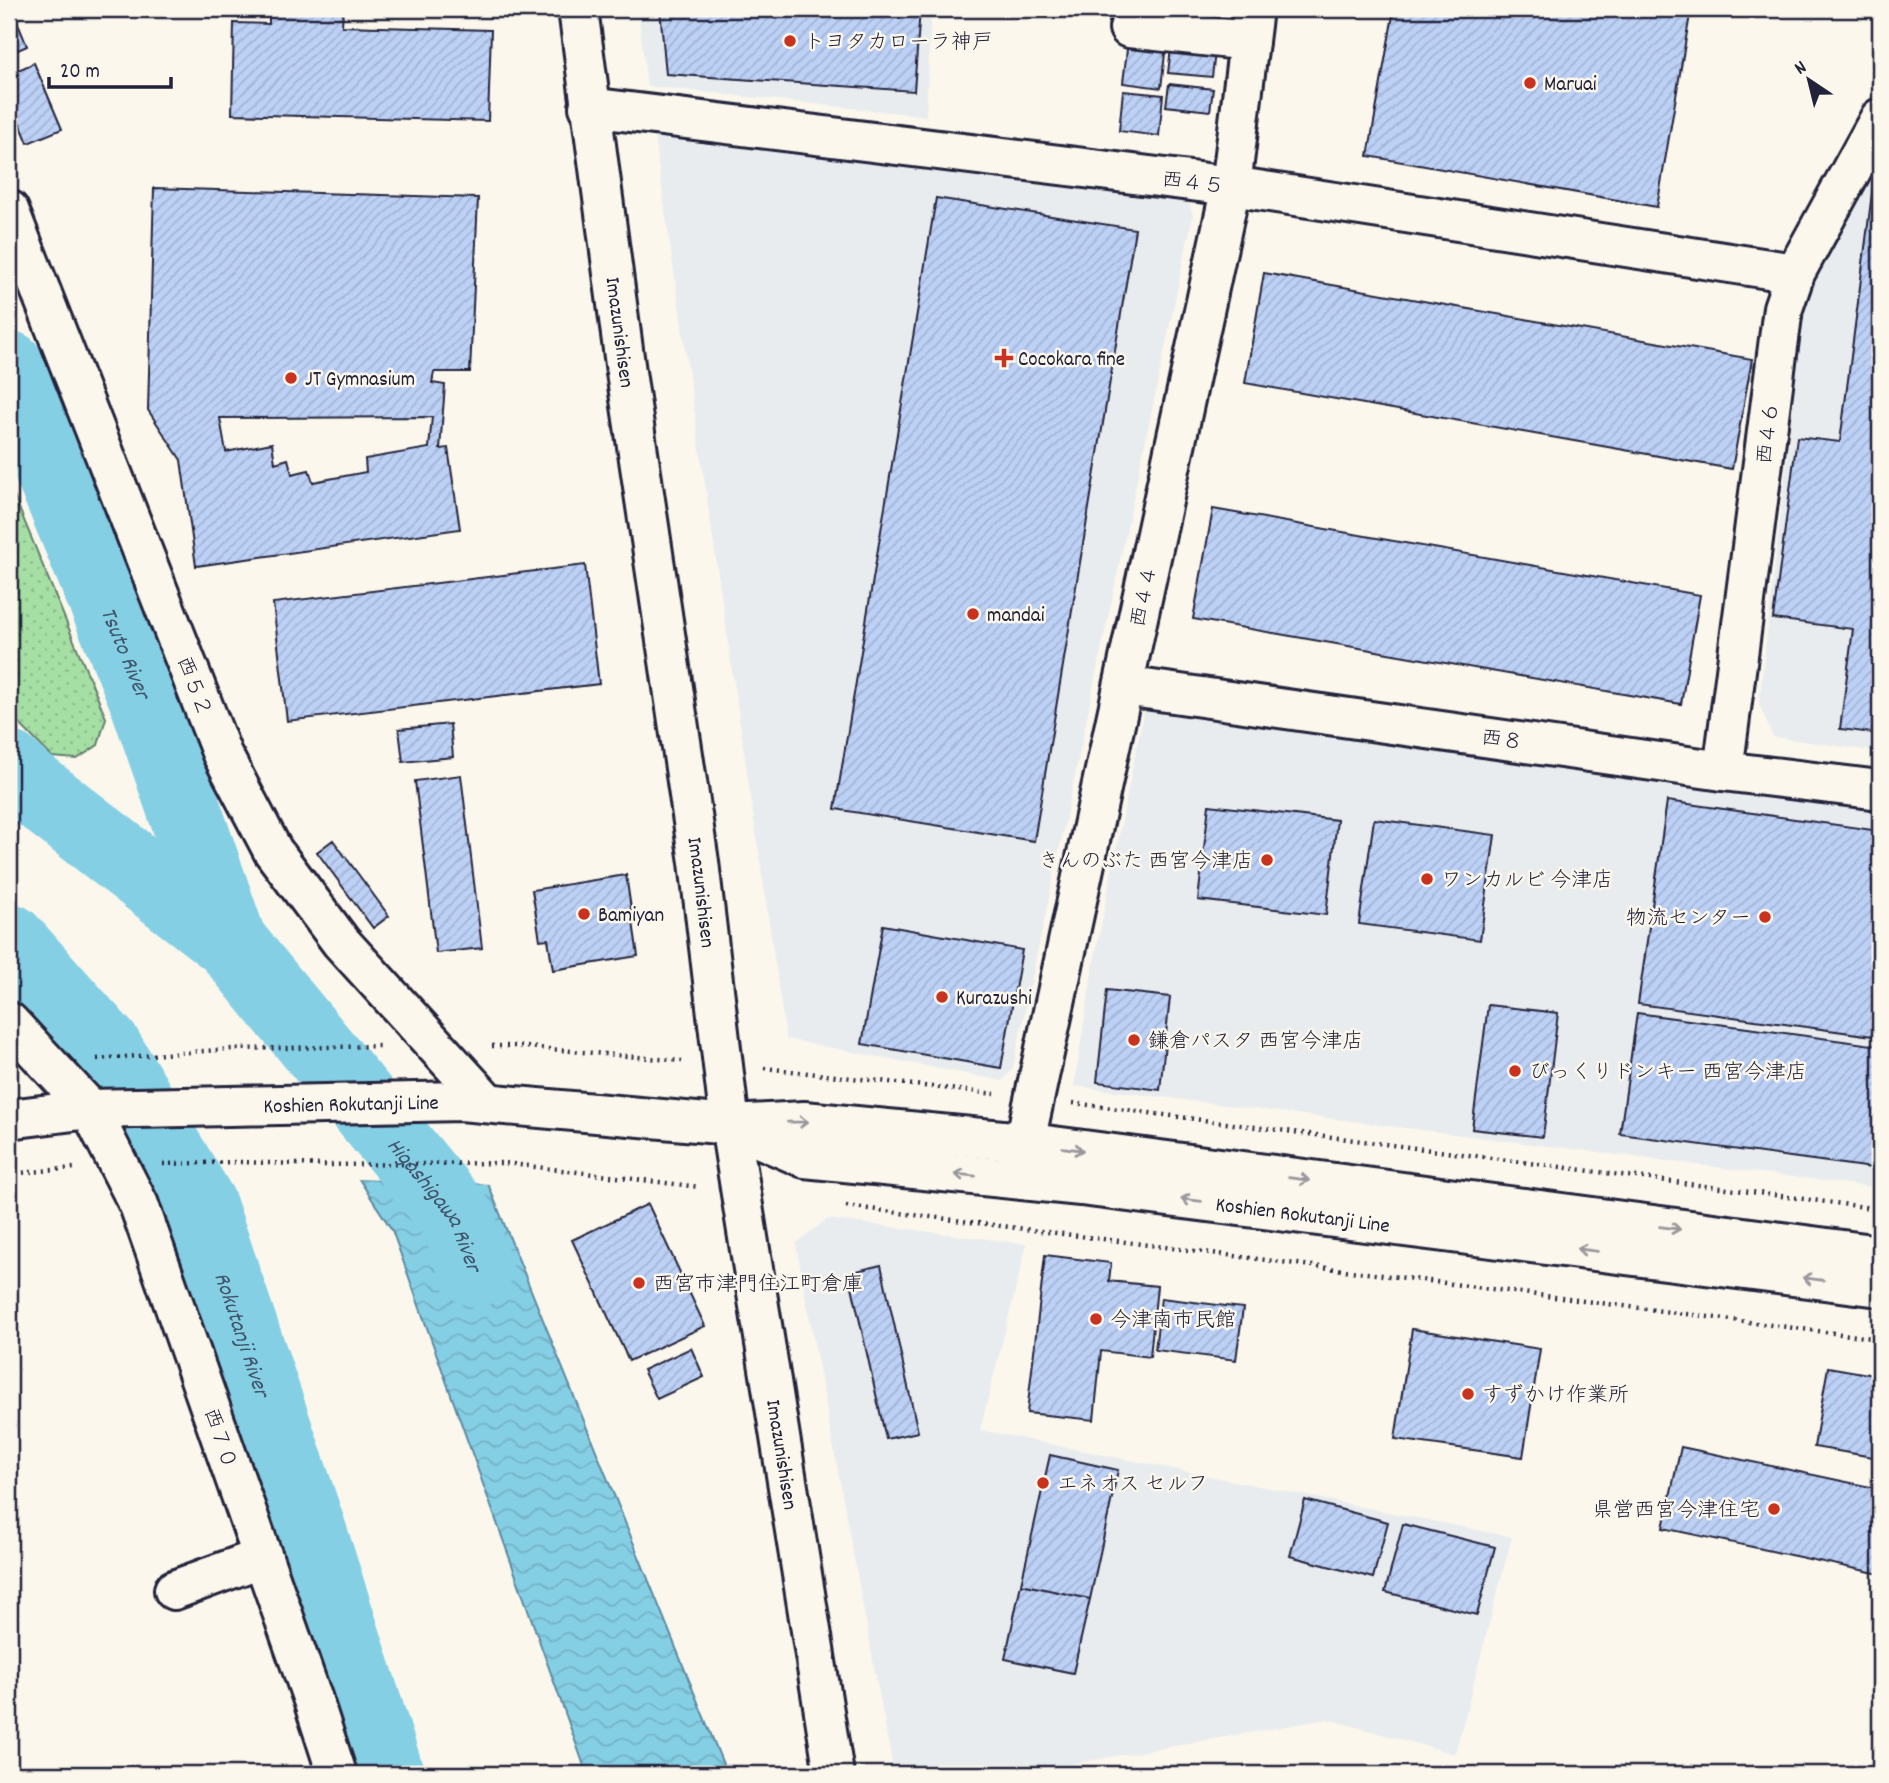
<svg xmlns="http://www.w3.org/2000/svg" width="1889" height="1783" font-family="Dekko,'Klee One',sans-serif">
<defs>
<pattern id="park-dots" width="8" height="8" patternUnits="userSpaceOnUse" patternTransform="scale(1.75)"><rect width="8" height="8" fill="#a5dfa3"/><path d="M2 2h.1M6 6h.1" fill="none" stroke="#8ebf8d" stroke-width="1.8" stroke-linecap="round"/></pattern>
<pattern id="water-waves" width="16" height="10" patternUnits="userSpaceOnUse" patternTransform="scale(1.75)"><rect width="16" height="10" fill="#85cfe5"/><path d="M0 5q4-4 8 0t8 0" fill="none" stroke="#73b1c5"/></pattern>
<pattern id="building-hatch" width="6" height="6" patternUnits="userSpaceOnUse" patternTransform="scale(1.75)"><rect width="6" height="6" fill="#bdd1f6"/><path d="M-1 1l2-2M0 6l6-6M5 7l2-2" fill="none" stroke="#a2b3d4"/></pattern>
</defs>
<rect width="100%" height="100%" fill="#fbf7ec"/>
<filter id="ink" filterUnits="userSpaceOnUse"><feTurbulence type="fractalNoise" baseFrequency=".0143" numOctaves="2"/><feDisplacementMap in="SourceGraphic" scale="14" xChannelSelector="R" yChannelSelector="G"/><feConvolveMatrix kernelMatrix="1 2 1 2 8 2 1 2 1" color-interpolation-filters="sRGB"/></filter>
<g filter="url(#ink)">
<path fill="#e8ecef" d="M638,9H931L926,116L647,86Z
M654,135L1187,197L1193,215L1013,1068L1003,1081L786,1039Z
M1880,152V752L1773,737L1759,704L1807,282Z
M1144,710L1604,774L1880,809V1188L1074,1086L1093,966Z
M827,1219L1027,1244L980,1430L1512,1537L1455,1754L1327,1719L1014,1774H894L796,1244Z"/>
<path fill="url(#park-dots)" stroke="#64806f" stroke-width="2" d="M9,484L106,718L98,745L77,759L52,757L9,713Z"/>
<path fill="url(#water-waves)" stroke="#5d8aa1" stroke-width="2" d="M359,1179L488,1184L727,1774H587L392,1230Z"/>
<path fill="#fbf7ec" d="M360,1176L488,1181L492,1184L356,1179Z"/>
<g fill="none" stroke-linecap="round" stroke-linejoin="round">
<g stroke="#85cfe5" stroke-width="74">
<path id="s1" d="M9,368L146,699L230,942"/>
<path id="s2" d="M9,768L24,782L230,942L457,1218L476,1270"/>
<path id="s3" d="M9,940L105,1048L200,1206L311,1535L387,1774"/>
</g>
</g>
<path fill="url(#building-hatch)" stroke="#22223b" stroke-width="2" fill-rule="evenodd" d="M9,9H12L27,46L9,54Z
M269,9H343L342,26L491,30L488,121L232,114L234,23L269,24Z
M660,9H920L914,91L666,74Z
M1165,9H1188L1187,22L1164,20Z
M1195,9H1222L1220,28L1194,26Z
M1394,9H1691L1657,207L1368,156Z
M1128,41L1166,45L1161,88L1123,83Z
M1171,48L1215,52L1212,77L1168,73Z
M34,63L62,129L28,143L9,97V74Z
M1169,84L1213,89L1210,111L1166,106Z
M1123,91L1163,95L1159,136L1119,131Z
M1880,171V673L1872,733L1840,729L1853,629L1773,619L1797,437L1840,442L1874,178Z
M154,188L478,198L470,372H434L432,383L445,385L440,449L448,448L460,529L196,566L181,460L148,410ZM432,417L429,448L365,459L366,472L313,482L309,470L292,474L288,459L275,463L272,443L226,452L220,418Z
M936,198L1135,229L1034,841L835,809Z
M1264,273L1752,359L1732,469L1245,383Z
M1213,509L1700,595L1681,704L1193,619Z
M585,565L599,684L287,721L273,603Z
M450,724L453,757L403,762L399,729Z
M461,775L482,948L436,953L415,781Z
M1667,801L1880,831V1037L1638,1004Z
M1209,805L1337,820L1326,915L1198,900Z
M1374,819L1495,835L1480,940L1359,924Z
M333,840L389,916L373,928L317,852Z
M626,875L638,956L553,970L548,939L540,940L532,890Z
M883,925L1022,950L1001,1068L862,1044Z
M1107,990L1170,997L1160,1090L1097,1082Z
M1488,1005L1558,1013L1543,1137L1472,1129Z
M1637,1013L1880,1046V1169L1620,1134Z
M648,1204L705,1326L629,1361L572,1240Z
M1045,1255L1111,1263L1109,1281L1157,1286L1150,1357L1101,1351L1094,1420L1027,1413Z
M881,1265L918,1432L886,1439L849,1273Z
M1161,1298L1243,1308L1236,1360L1155,1350Z
M1412,1329L1540,1349L1523,1457L1395,1439Z
M691,1348L704,1377L657,1399L643,1370Z
M1828,1367L1880,1376V1419L1873,1457L1814,1447Z
M1681,1447L1880,1489V1574L1663,1528Z
M1050,1455L1118,1470L1090,1599L1021,1584Z
M1305,1500L1388,1522L1373,1578L1290,1556Z
M1403,1524L1495,1547L1477,1615L1385,1592Z
M1021,1584L1090,1599L1073,1673L1005,1659Z"/>
<g fill="none" stroke-linecap="round" stroke-linejoin="round">
<g stroke="#22223b" stroke-width="44">
<g id="minor">
<path id="s4" d="M578,9L626,372L699,862L730,1125L834,1774"/>
<path d="M1129,28L1249,41"/>
<path d="M589,107L1231,186L1795,273"/>
<path d="M9,210L222,754L273,851L341,942L486,1101"/>
<path d="M1124,686L1723,771L1880,790"/>
<path d="M1723,771L1783,308L1795,273L1880,118"/>
<path d="M9,1119L90,1109L139,1205L313,1700L337,1774"/>
<path d="M1018,1174L1231,186L1253,9"/>
<path d="M174,1590L263,1557"/>
</g>
</g>
<g stroke="#22223b" stroke-width="44">
<g id="major">
<path id="s5" d="M9,1022L90,1109L461,1101L730,1125L804,1121L1023,1142L1880,1255"/>
<path id="s6" d="M738,1129L805,1158L1081,1186L1880,1287"/>
</g>
</g>
<path stroke="#22223b" stroke-width="4.5" stroke-dasharray="2 5" stroke-linecap="butt" d="M492,1046H516L682,1061
M97,1059L232,1049L382,1046
M764,1068L995,1094
M1073,1103L1880,1209
M163,1164L239,1162L326,1165L504,1163L699,1187
M9,1174L74,1168
M846,1206L1880,1339"/>
<use href="#minor" stroke="#fbf7ec" stroke-width="38"/>
<use href="#major" stroke="#fbf7ec" stroke-width="38"/>
</g>
<defs><path id="oneway-shaft" d="M-6 0H5M1.5-3L5.5 0L1.5 3" fill="none" stroke-width="1.6" stroke-linecap="round" stroke-linejoin="round" transform="scale(1.75)"/></defs>
<g stroke="#99979c">
<use href="#oneway-shaft" transform="translate(798 1122) rotate(-1)"/>
<use href="#oneway-shaft" transform="translate(1073 1149) rotate(8)"/>
<use href="#oneway-shaft" transform="translate(965 1175) rotate(-174)"/>
<use href="#oneway-shaft" transform="translate(1299 1179) rotate(8)"/>
<use href="#oneway-shaft" transform="translate(1191 1200) rotate(-173)"/>
<use href="#oneway-shaft" transform="translate(1670 1228) rotate(7)"/>
<use href="#oneway-shaft" transform="translate(1587 1250) rotate(-173)"/>
<use href="#oneway-shaft" transform="translate(1813 1279) rotate(-173)"/>
</g>
</g>
<g fill="#c8321e" stroke="#fbf7ec" stroke-width="2.5">
<circle cx="790" cy="41" r="7"/>
<circle cx="1530" cy="83" r="7"/>
<path d="M1000.5 347.5h7v7h7v7h-7v7h-7v-7h-7v-7h7z"/>
<circle cx="291" cy="378" r="7"/>
<circle cx="973" cy="614" r="7"/>
<circle cx="1267" cy="860" r="7"/>
<circle cx="1427" cy="879" r="7"/>
<circle cx="584" cy="914" r="7"/>
<circle cx="1765" cy="917" r="7"/>
<circle cx="942" cy="997" r="7"/>
<circle cx="1134" cy="1040" r="7"/>
<circle cx="1515" cy="1071" r="7"/>
<circle cx="639" cy="1283" r="7"/>
<circle cx="1096" cy="1319" r="7"/>
<circle cx="1468" cy="1394" r="7"/>
<circle cx="1043" cy="1483" r="7"/>
<circle cx="1774" cy="1509" r="7"/>
</g>
<g text-anchor="middle" stroke-width="5" stroke-linejoin="round" paint-order="stroke">
<g font-size="21" fill="#22223b" stroke="#fbf7ec" text-anchor="start">
<text x="804" y="48">トヨタカローラ神戸</text>
<text x="1544" y="90">Maruai</text>
<text x="1018" y="365">Cocokara fine</text>
<text x="305" y="385">JT Gymnasium</text>
<text x="987" y="621">mandai</text>
<text x="1253" y="867" text-anchor="end">きんのぶた 西宮今津店</text>
<text x="1441" y="886">ワンカルビ 今津店</text>
<text x="598" y="921">Bamiyan</text>
<text x="1751" y="924" text-anchor="end">物流センター</text>
<text x="956" y="1004">Kurazushi</text>
<text x="1148" y="1047">鎌倉パスタ 西宮今津店</text>
<text x="1529" y="1078">びっくりドンキー 西宮今津店</text>
<text x="653" y="1290">西宮市津門住江町倉庫</text>
<text x="1110" y="1326">今津南市民館</text>
<text x="1482" y="1401">すずかけ作業所</text>
<text x="1057" y="1490">エネオス セルフ</text>
<text x="1760" y="1516" text-anchor="end">県営西宮今津住宅</text>
</g>
<g font-size="21" fill="#22223b" stroke="#fbf7ec">
<text transform="translate(1193 182) rotate(7)" y="7">西４５</text>
<text dy="7" stroke="none"><textPath href="#s4" startOffset="326">Imazunishisen</textPath></text>
<text transform="translate(1767 433) rotate(-83)" y="7">西４６</text>
<text transform="translate(1143 596) rotate(-78)" y="7">西４４</text>
<text transform="translate(195 686) rotate(69)" y="7">西５２</text>
<text transform="translate(1502 739) rotate(8)" y="7">西８</text>
<text dy="7" stroke="none"><textPath href="#s4" startOffset="892">Imazunishisen</textPath></text>
<text dy="7" stroke="none"><textPath href="#s5" startOffset="380">Koshien Rokutanji Line</textPath></text>
<text dy="7" stroke="none"><textPath href="#s6" startOffset="574">Koshien Rokutanji Line</textPath></text>
<text transform="translate(221 1438) rotate(71)" y="7">西７０</text>
<text dy="7" stroke="none"><textPath href="#s4" startOffset="1460">Imazunishisen</textPath></text>
</g>
<g font-size="23" font-style="italic" fill="#40566e" stroke="#fbf7ec">
<text dy="8" stroke="none"><textPath href="#s1" startOffset="308">Tsuto River</textPath></text>
<text dy="8" stroke="none"><textPath href="#s2" startOffset="616">Higashigawa River</textPath></text>
<text dy="8" stroke="none"><textPath href="#s3" startOffset="464">Rokutanji River</textPath></text>
</g>
</g>
<rect width="1889" height="1783" fill="none" stroke="#fbf7ec" stroke-width="35"/>
<rect x="18" y="18" width="1854" height="1748" fill="none" stroke="#22223b" stroke-width="2.5" filter="url(#ink)"/>
<g transform="translate(1809 80) rotate(325)" stroke="#fbf7ec" stroke-width="5" paint-order="stroke">
<path d="M0-5L12 26L0 18L-12 26Z" fill="#22223b"/>
<text y="-10" font-size="19" font-weight="bold" text-anchor="middle" fill="#22223b">N</text>
</g>
<path d="M49 77v10h122v-10" fill="none" stroke="#22223b" stroke-width="3.5"/>
<text x="60" y="77" font-size="21" fill="#22223b" stroke="#fbf7ec" stroke-width="5" paint-order="stroke">20 m</text>
</svg>
